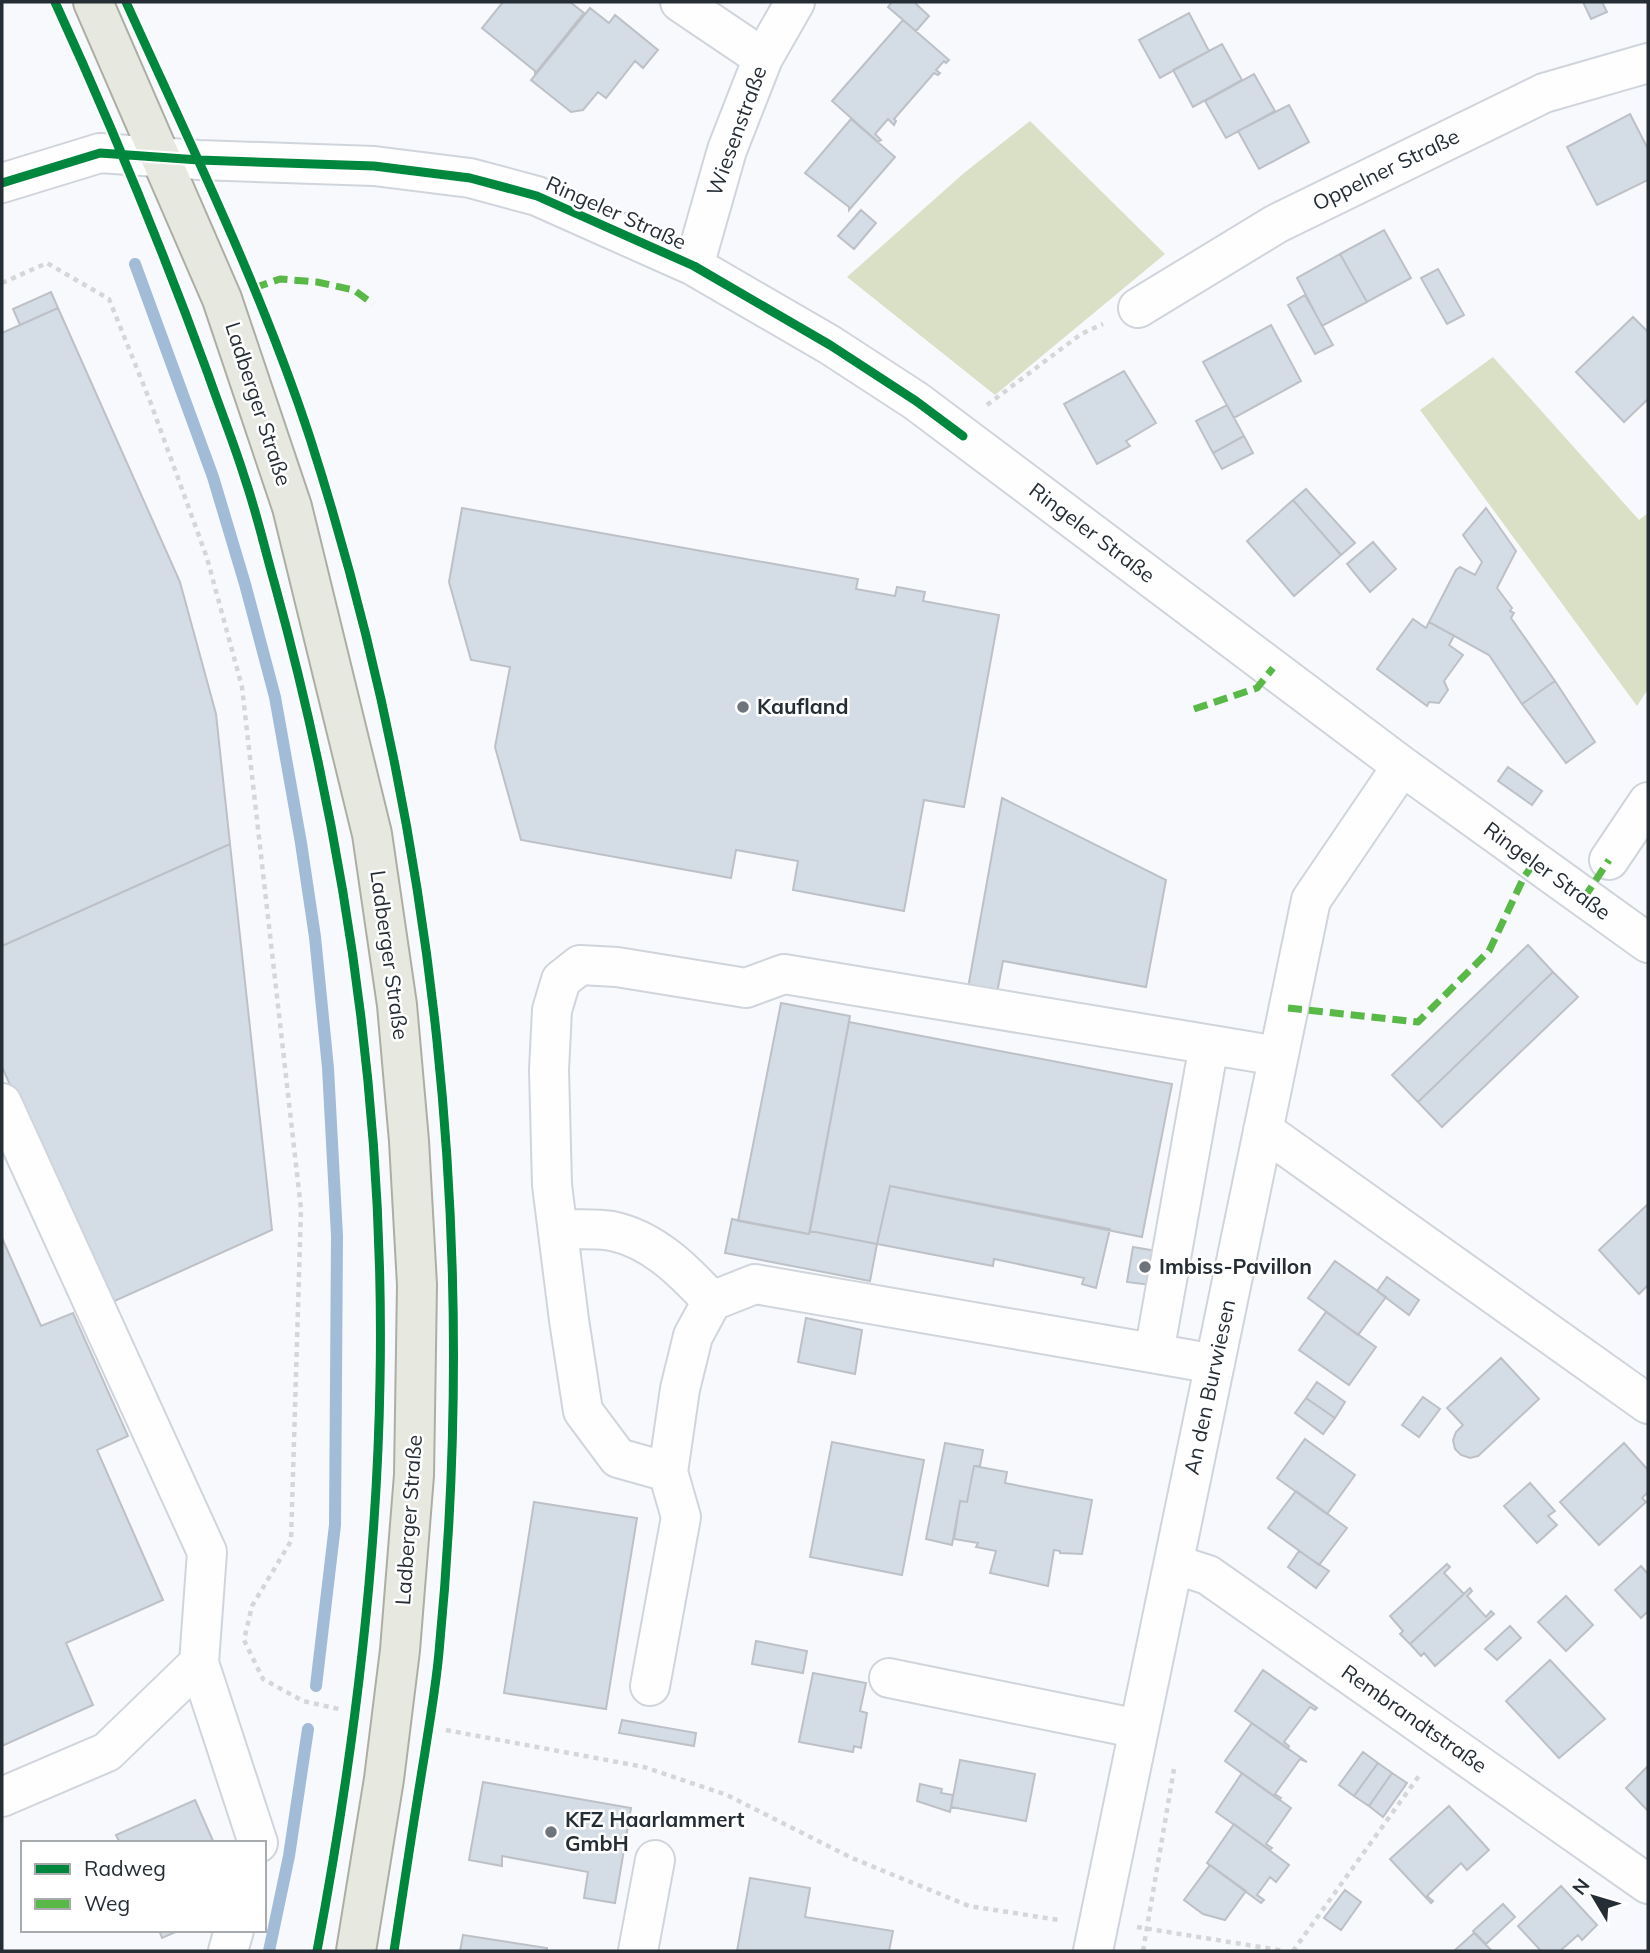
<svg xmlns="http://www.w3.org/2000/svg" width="1650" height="1953" font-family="Mulish,sans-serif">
<rect width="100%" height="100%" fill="#f7f9fc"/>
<path fill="#dae0c6" d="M1030,121L1165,254L995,395L847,277L964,173Z
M1493,357L1639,520L1648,513V689L1637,706L1420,410Z"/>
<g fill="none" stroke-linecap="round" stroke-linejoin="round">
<path stroke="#a2bcd7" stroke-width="12" d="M135,264L213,477L245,584L275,697L301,843L315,937L328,1068L337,1236L335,1525L316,1686
M269,1951L289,1856L308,1729"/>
</g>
<path fill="#d4dce5" stroke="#bdc1c7" stroke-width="2" d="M503,2H570L584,13L535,74V71L482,28Z
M892,2H914L929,16L916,31L888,7Z
M1583,2H1602L1607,12L1591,19Z
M590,8L609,23L615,15L658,50L643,68L635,61L606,98L598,92L583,110L571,112L531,80Z
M1189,13L1209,51L1160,78L1139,40Z
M903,20L949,60L946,63L944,61L936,70L940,73L938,75L934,73L894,119L896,121L894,125L888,119L875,134L881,140L878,142L832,101Z
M1222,44L1242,80L1193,107L1173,70Z
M1254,74L1275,111L1226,138L1205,101Z
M1289,105L1309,142L1259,169L1238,131Z
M1630,114L1648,149V180L1597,205L1567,147Z
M851,119L895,157L849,210V207L805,173Z
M861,210L876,223L854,249L838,236Z
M1384,230L1411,278L1367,302L1340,254Z
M1340,254L1367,302L1322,326L1297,278Z
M1438,269L1464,315L1447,324L1421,278Z
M51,292L58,308L20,325L13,309Z
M1305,295L1333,345L1315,354L1288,305Z
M58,308L180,582L216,714L230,844L2,946V333Z
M1633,317L1648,332V399L1624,422L1576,372Z
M1271,325L1301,381L1234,418L1203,362Z
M1124,371L1156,423L1126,441L1130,446L1097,464L1064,404Z
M1227,405L1244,436L1213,453L1196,421Z
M1244,436L1253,453L1222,469L1213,453Z
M1306,489L1355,543L1341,555L1293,500Z
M1293,500L1341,555L1294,596L1247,541Z
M462,508L858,579L856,589L895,596L897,587L925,592L923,601L999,615L964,807L924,800L904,911L793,890L798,861L736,850L731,878L521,840L495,747L510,667L471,660L449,582Z
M1486,508L1516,551L1497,588L1512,608L1510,611L1514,613L1511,618L1555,681L1522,704L1489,655L1429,622L1456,570L1460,567L1475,575L1482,562L1463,535Z
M1373,542L1396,569L1370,592L1347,564Z
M1413,619L1426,628L1429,622L1454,636L1449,645L1463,655L1444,681L1448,690L1439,703L1429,702L1427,706L1377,669Z
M1555,681L1595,742L1566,763L1522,704Z
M1508,767L1542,791L1532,805L1498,781Z
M1002,798L1166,880L1146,987L1003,961L997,993L968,988Z
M230,844L272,1230L108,1304L2,1067V946Z
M1528,945L1553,972L1418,1102L1392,1075Z
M1553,972L1578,997L1442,1127L1418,1102Z
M781,1003L850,1016L809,1234L738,1221Z
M849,1022L1172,1084L1142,1237L890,1186L877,1244L810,1231Z
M890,1186L1110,1229L1096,1288L1082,1284L1084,1278L994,1259L993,1266L877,1244Z
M1648,1204V1285L1639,1294L1599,1250Z
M732,1219L809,1234L810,1231L877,1244L870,1281L725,1253Z
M2,1238L41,1326L73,1313L128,1436L97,1450L163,1600L66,1643L93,1705L2,1746Z
M1133,1247L1163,1252L1158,1286L1127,1282Z
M1335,1261L1386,1297L1358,1335L1308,1298Z
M1387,1277L1419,1300L1409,1315L1377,1291Z
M1326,1312L1376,1347L1349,1385L1299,1350Z
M806,1318L862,1330L855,1374L798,1362Z
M1501,1358L1539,1399L1478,1456L1470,1458L1461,1455L1455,1449L1453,1440L1456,1432L1463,1425L1447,1408Z
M1317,1382L1345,1402L1335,1418L1306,1398Z
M1423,1397L1440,1409L1419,1437L1402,1425Z
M1306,1398L1335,1418L1323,1434L1295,1413Z
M1305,1439L1355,1475L1327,1514L1277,1478Z
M832,1442L924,1460L902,1575L810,1557Z
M945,1443L983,1450L980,1466H974L967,1502L960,1501L952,1545L926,1539Z
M1624,1443L1648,1470V1492L1642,1498L1646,1502L1599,1545L1560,1502Z
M974,1466L1007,1472L1005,1483L1092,1500L1082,1554L1060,1553V1551L1054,1550L1048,1586L990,1573L996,1551L976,1547L978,1543L954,1539L960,1501L967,1502Z
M1530,1483L1555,1511L1548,1516L1557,1525L1537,1543L1504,1506Z
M1296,1491L1347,1528L1319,1565L1268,1528Z
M534,1502L637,1518L606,1709L504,1693Z
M1299,1551L1329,1571L1316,1588L1288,1567Z
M1447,1564L1450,1567L1444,1573L1464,1594L1410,1644L1400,1634L1403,1631L1390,1616Z
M1641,1566L1648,1574V1611L1641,1618L1615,1590Z
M1470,1588L1472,1591L1467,1596L1486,1617L1491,1611L1494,1614L1435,1666L1424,1653L1421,1656L1410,1644Z
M1566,1596L1593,1625L1566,1651L1538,1622Z
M1510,1626L1521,1638L1497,1660L1485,1649Z
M756,1641L807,1651L803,1673L752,1664Z
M1550,1660L1605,1719L1559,1758L1506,1701Z
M1263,1670L1317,1708L1315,1710L1310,1707L1284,1742L1289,1746L1288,1749L1235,1711Z
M813,1673L866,1683L860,1711L867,1713L861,1748L854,1746L853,1752L799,1742Z
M622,1720L696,1733L694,1746L619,1733Z
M1252,1723L1307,1762L1300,1759L1275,1794L1281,1798L1279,1800L1225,1761Z
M1363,1752L1378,1763L1354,1796L1339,1785Z
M960,1760L1035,1774L1026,1821L951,1807Z
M1378,1763L1392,1773L1369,1806L1354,1796Z
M1648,1766V1811L1626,1788Z
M1242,1773L1291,1808L1266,1844L1272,1848L1270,1850L1216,1812Z
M1392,1773L1407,1783L1383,1817L1369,1806Z
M483,1782L631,1808L615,1903L584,1898L588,1872L502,1856V1866L469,1860Z
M920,1784L942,1789L941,1793L953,1795L950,1812L917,1801Z
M195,1800L214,1843H120L116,1835Z
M1449,1806L1489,1850L1467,1870L1461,1863L1427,1896L1433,1901L1431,1903L1390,1859Z
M1234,1824L1289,1865L1276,1882L1270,1877L1257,1895L1264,1900L1261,1903L1207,1863Z
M1210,1865L1246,1891L1225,1920L1203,1914L1184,1900Z
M750,1878L810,1888L805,1917L893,1931L889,1951H737Z
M1561,1886L1597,1925L1582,1940L1578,1935L1560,1951H1541L1518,1926Z
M1345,1890L1361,1902L1341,1930L1324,1918Z
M1503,1904L1515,1917L1486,1944L1473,1931Z
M159,1930H180L162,1938Z
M1474,1933L1492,1951H1454Z
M463,1935L547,1948V1951H460Z"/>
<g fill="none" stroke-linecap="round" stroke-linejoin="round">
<g stroke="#d0d5dc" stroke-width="42">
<path id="minor" d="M680,2L763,58
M2,183L100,153L199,160L374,166L470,178L537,196L694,266L830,345L916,401L1402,766L1648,943
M694,266L727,150L763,58L795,2
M1138,308L1276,224L1544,93L1648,63
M1609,860L1648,802
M2,1103L207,1552L199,1663L107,1752L2,1797
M1263,1130L1648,1404
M558,1229C575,1230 595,1228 612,1231C654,1240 684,1271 712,1301
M1154,1353L1209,1045
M668,1472L618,1458L583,1411L569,1320L552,1185L549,1070L552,1010L561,980L580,965L617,967L746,988L784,974L1278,1056
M1174,1564L1208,1575L1648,1884
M199,1663L258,1843
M889,1678L1139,1729
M650,1686L681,1517L668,1472L680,1389L693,1336L712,1301L755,1284L1215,1364
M228,1951L234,1930
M638,1951L655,1860
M1093,1951L1311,900L1402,766"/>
</g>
<g stroke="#abafa2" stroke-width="42">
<path id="major" d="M93,2L222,299L292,507L372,834L397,1005L409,1141L417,1285L414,1475L400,1650L384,1779L356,1951"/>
</g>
<path stroke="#d5d6d7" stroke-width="4.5" stroke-dasharray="5 5" stroke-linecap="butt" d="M2,283L47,263L109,299L150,401L207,558L242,687L301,1209L291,1541L252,1606L244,1640L263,1679L303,1701L339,1709
M987,405L1081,334L1103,324
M446,1730L644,1767L727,1795L852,1858L969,1906L1059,1920
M1137,1927L1285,1951
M1143,1951L1174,1769
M1293,1951L1421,1773"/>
<use href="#minor" stroke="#fefeff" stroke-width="38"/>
<use href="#major" stroke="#e7e9e1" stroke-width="38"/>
<path stroke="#58b947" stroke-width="7" stroke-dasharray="14 7" stroke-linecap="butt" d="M254,288L280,279L317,282L354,290L373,304
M1194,709L1257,688L1273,668
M1584,898L1609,860
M1288,1008L1418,1022L1489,951L1524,877L1535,862"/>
<g stroke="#fff" stroke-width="13">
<path id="cycleway" d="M55,2C111,124 162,248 208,374C220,409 234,443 245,479C257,514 265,550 275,585C346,844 385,1112 380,1381C377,1571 352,1765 317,1951
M126,2C191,146 261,288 310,438C436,831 479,1242 439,1652C436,1686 430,1719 425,1752C414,1818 404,1885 394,1951
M2,183L100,153L199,160L374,166L470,178L537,196L694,266L830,345L916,401L963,436"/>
</g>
<use href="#cycleway" stroke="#00873e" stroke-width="9"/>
</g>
<g fill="#6e747b" stroke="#fff" stroke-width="2.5">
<circle cx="743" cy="707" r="7"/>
<circle cx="1145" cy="1267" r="7"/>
<circle cx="551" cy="1832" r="7"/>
</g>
<g text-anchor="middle" stroke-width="5" stroke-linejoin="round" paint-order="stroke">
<g font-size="21" fill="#252d35" stroke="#fff">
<text transform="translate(737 131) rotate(-70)" y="7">Wiesenstraße</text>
<text transform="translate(1386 170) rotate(-26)" y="7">Oppelner Straße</text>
<text transform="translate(616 213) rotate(24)" y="7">Ringeler Straße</text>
<text transform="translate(258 404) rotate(72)" y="7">Ladberger Straße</text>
<text transform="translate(1092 533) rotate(37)" y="7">Ringeler Straße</text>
<text transform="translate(1547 871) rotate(36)" y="7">Ringeler Straße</text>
<text transform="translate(389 955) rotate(82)" y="7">Ladberger Straße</text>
<text transform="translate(1210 1387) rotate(-78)" y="7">An den Burwiesen</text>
<text transform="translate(409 1520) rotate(-86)" y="7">Ladberger Straße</text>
<text transform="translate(1414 1719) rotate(35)" y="7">Rembrandtstraße</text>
</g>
<g font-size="21" font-weight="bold" fill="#252d35" stroke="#fff" text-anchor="start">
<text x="757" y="714">Kaufland</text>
<text x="1159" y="1274">Imbiss-Pavillon</text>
<text x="565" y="1827">KFZ Haarlammert<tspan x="565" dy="24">GmbH</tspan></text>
</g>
</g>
<rect width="1650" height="1953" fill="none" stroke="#252d35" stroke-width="7"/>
<rect x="21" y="1841" width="245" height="91" fill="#ffffff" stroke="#a8abae" stroke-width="2"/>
<rect x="35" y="1864" width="35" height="10" fill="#00873e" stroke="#a8abae" stroke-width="2"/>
<text x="84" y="1876" font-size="21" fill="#252d35">Radweg</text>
<rect x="35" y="1899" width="35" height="10" fill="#58b947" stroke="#a8abae" stroke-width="2"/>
<text x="84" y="1911" font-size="21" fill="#252d35">Weg</text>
<g transform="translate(1594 1897) rotate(308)" stroke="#ffffff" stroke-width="5" paint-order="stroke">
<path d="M0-5L12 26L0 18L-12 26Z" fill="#252d35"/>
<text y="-10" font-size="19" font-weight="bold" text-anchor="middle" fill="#252d35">N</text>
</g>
</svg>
